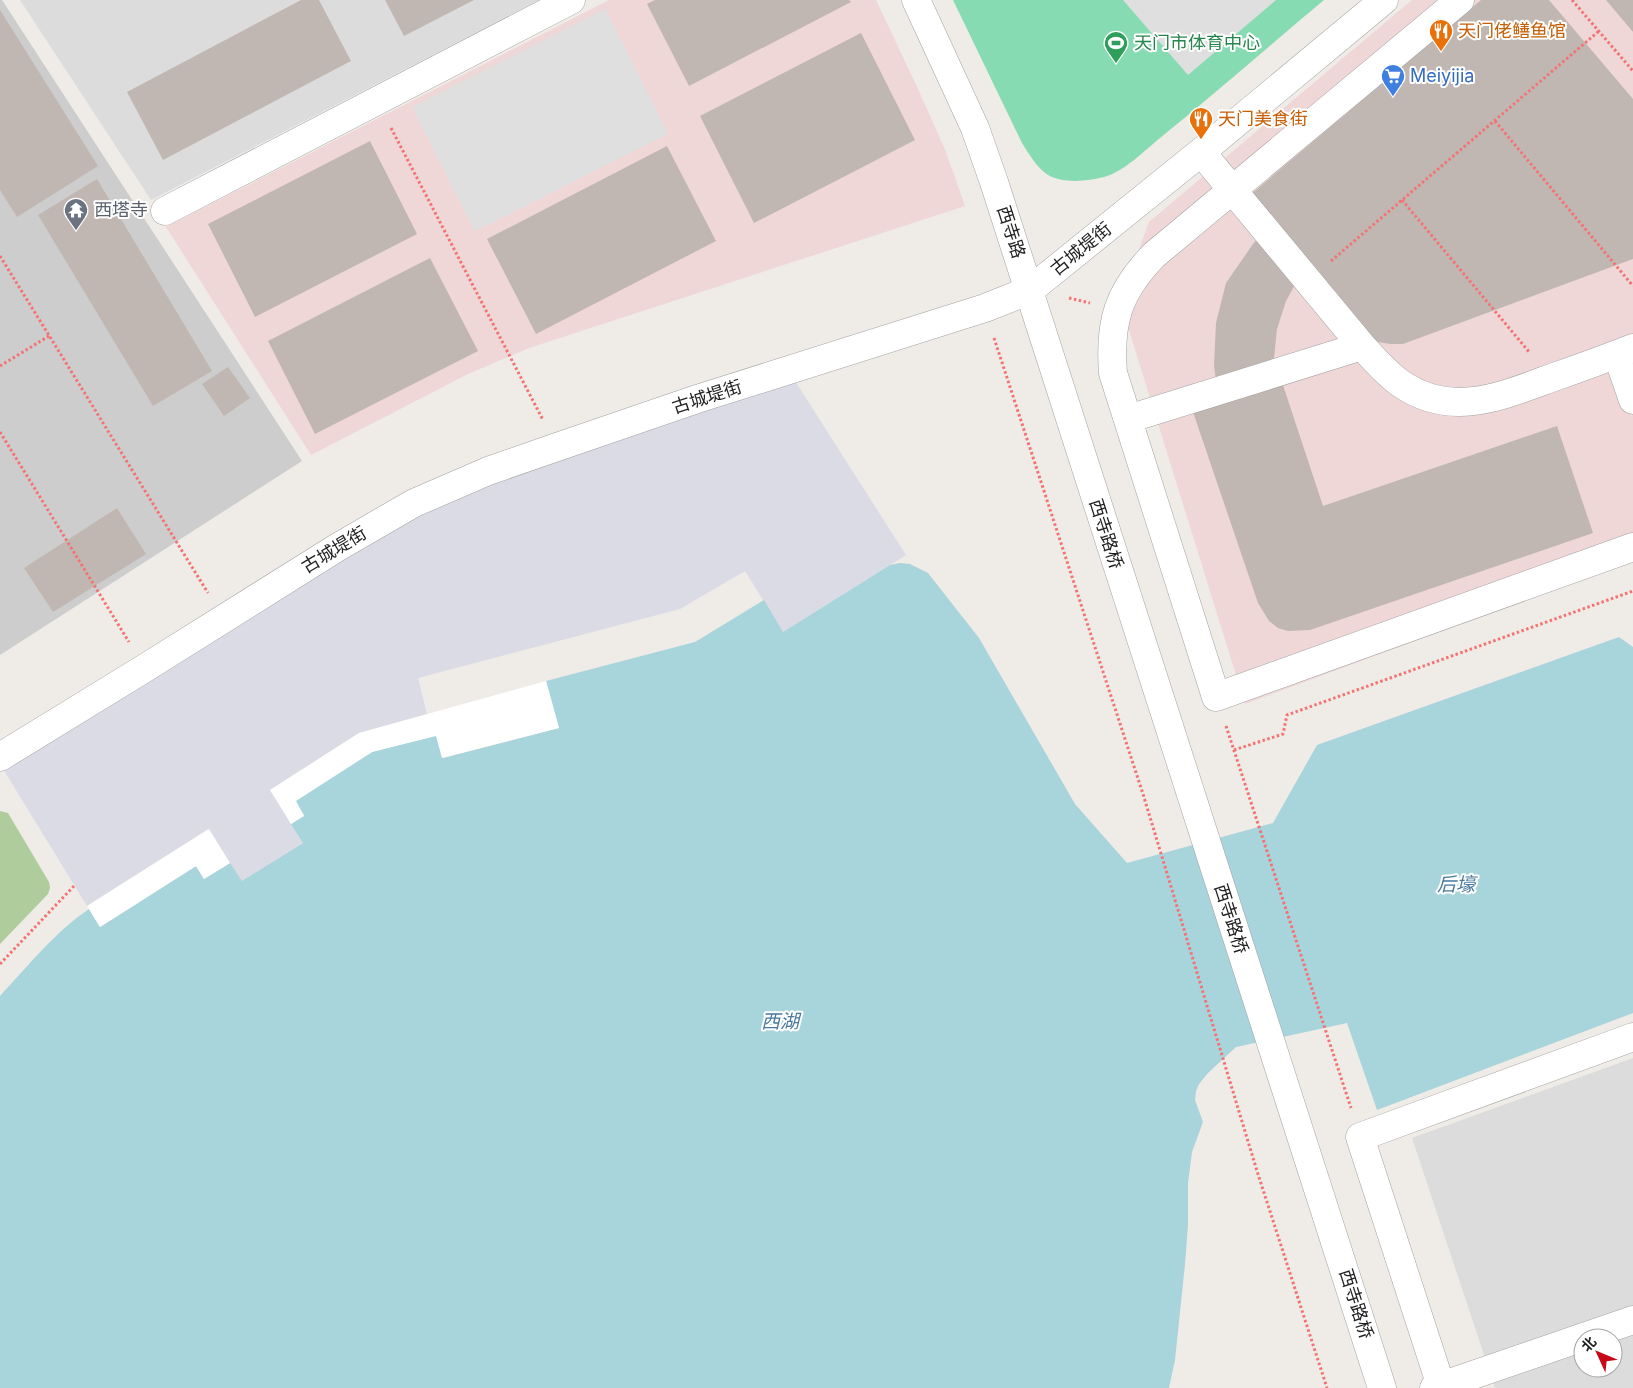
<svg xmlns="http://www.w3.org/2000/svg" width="1633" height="1388" font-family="Inter,'Noto Sans SC',sans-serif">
<rect width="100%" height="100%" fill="#efebe6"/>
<path fill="#dddcdc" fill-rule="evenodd" d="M20,0H539L151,200Z
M1633,1058V1388H1495L1412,1138ZM1583,1338H1613V1368H1583Z"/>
<path fill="#efd6d7" d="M609,0H876L918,89L946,152L965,206L529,348L468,374L311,455L166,227Z
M1412,0H1633V560L1245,704L1120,301L1149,222Z"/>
<path fill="#cdcdcd" d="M0,0H2L302,461L0,655Z"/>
<path fill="#afcd9c" d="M0,811L8,813L49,882L50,888L48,894L0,944Z"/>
<path fill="#87dbb3" d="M953,0H1324C1269,46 1216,93 1160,138C1144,151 1125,171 1104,177C1088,181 1064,184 1048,175C1037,168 1029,154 1022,143Z"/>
<path fill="#dfdfdf" d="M1123,0H1276L1188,75Z
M605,9L668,134L475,231L412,107Z"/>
<path fill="#dadbe5" d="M788,370L906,555L783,632L745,571L680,609L418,678L427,714L359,733L270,790L304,842L241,882L208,829L87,906L0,764L414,503Z"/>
<path fill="#a8d4db" d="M900,563L910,564L928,573L979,638L1075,804L1127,863L1273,823L1317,745L1619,637L1633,647V1013L1377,1110L1347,1023L1236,1047L1208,1073L1199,1084L1196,1091L1195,1100L1203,1122L1192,1152L1188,1183V1225L1185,1264L1175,1360L1169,1388H0V996C28,966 55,932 89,909L100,927L196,866L204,879L230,863L242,881L303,843L291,824L304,815L295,801L372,752L436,735L443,758L559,728L546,681L695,642L764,600L783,632L890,565Z"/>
<path fill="#fff" d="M546,681L559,728L442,758L436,736L372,752L296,801L304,816L291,824L270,790L359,733Z
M209,829L230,863L204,879L196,866L100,927L87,906Z"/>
<path fill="#c0b7b2" d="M301,0H319L351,61L163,160L127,92Z
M385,0H474L404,36Z
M655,0H849L851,2L689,86L647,4Z
M1481,0H1549L1633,99V259L1403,344H1390L1378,342L1297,281L1286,301L1277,329L1274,358L1323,506L1557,426L1593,533L1310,630L1288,631L1278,628L1269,621L1258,603L1193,412L1219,402L1214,366L1216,323L1226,283L1253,244L1273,222L1250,195Z
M1606,0H1633V32Z
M0,10L98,166L17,217L0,190Z
M861,33L915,140L754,223L700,116Z
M370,141L417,234L255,317L208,224Z
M667,146L716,241L536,334L487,239Z
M97,179L212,371L153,406L38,215Z
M430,258L478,351L315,434L268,341Z
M228,367L250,398L224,416L202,384Z
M117,508L146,554L53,612L24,568Z"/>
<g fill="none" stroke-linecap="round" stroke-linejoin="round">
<g stroke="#a3a3a3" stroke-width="29">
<path id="minor" d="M916,0L975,128L994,182L1382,1388
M1460,0L1154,255C1118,292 1109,322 1113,373L1216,697L1633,547
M1201,152L1362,346
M165,211L571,0
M1617,354L1633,400
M1128,419L1362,346C1374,359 1386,373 1400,383C1451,419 1502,396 1554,377C1580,368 1607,358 1633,348
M0,757L145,668L338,547L414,503L488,471L557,447L697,399L985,308L1030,290L1201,152L1384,0
M1441,1386L1633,1320
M1434,1388L1441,1386L1360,1137L1633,1037"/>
</g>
<path stroke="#f47372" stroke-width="3" stroke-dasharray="2.5 2.5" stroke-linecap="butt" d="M1572,0L1633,71
M1495,121L1633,286
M391,128L543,420
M1402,200L1530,353
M0,256L208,593
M1331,261L1599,31
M1069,298L1090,303
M994,338L1143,794L1257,1171L1327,1388
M0,366L49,336
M0,432L129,642
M1226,726L1351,1108
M1234,750L1283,734L1287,715L1633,591
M0,964L74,886"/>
<use href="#minor" stroke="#fff" stroke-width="28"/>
</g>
<defs>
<g id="restaurant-pin" transform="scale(1.25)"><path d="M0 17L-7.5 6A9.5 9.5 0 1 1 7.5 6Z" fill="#e8710a" stroke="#fff"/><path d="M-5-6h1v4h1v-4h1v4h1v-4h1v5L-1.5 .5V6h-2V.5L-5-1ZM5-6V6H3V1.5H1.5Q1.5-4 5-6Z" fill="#fff"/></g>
<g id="stadium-pin" transform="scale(1.25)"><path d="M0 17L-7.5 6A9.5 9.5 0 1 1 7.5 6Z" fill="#2e9e5b" stroke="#fff"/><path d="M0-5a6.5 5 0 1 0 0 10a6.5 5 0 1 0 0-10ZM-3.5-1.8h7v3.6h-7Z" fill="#fff"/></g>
<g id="supermarket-pin" transform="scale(1.25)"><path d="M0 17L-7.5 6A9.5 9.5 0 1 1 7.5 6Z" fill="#3f7fe0" stroke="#fff"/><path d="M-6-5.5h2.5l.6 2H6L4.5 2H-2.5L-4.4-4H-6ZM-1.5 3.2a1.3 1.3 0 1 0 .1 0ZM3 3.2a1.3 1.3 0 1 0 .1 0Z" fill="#fff"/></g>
<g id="temple-pin" transform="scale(1.25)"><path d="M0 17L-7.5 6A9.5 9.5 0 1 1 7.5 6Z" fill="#6b7280" stroke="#fff"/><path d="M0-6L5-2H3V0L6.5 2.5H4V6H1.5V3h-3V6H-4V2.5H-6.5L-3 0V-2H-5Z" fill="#fff"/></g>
</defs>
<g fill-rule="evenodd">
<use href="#restaurant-pin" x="1441" y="31"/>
<use href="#stadium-pin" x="1116" y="43"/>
<use href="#supermarket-pin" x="1393" y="76"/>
<use href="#restaurant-pin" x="1201" y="119"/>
<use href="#temple-pin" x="76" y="210"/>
</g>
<g text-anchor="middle" stroke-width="4" stroke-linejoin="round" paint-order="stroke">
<g font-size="18" fill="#c56008" stroke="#fff" text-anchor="start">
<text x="1458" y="37">天门佬鳝鱼馆</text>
<text x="1218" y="125">天门美食街</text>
</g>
<g font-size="18" fill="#27864d" stroke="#fff" text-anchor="start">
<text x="1134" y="49">天门市体育中心</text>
</g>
<g font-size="18" fill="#366cbe" stroke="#fff" text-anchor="start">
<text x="1410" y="82">Meiyijia</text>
</g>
<g font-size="18" fill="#5b616d" stroke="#fff" text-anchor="start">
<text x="94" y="216">西塔寺</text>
</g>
<g font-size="18" fill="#1f1f1f" stroke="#fff">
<text transform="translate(1011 232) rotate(72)" y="6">西寺路</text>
<text transform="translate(1081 249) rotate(-39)" y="6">古城堤街</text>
<text transform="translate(707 397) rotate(-18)" y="6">古城堤街</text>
<text transform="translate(1106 534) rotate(72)" y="6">西寺路桥</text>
<text transform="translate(334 550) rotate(-31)" y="6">古城堤街</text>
<text transform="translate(1231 919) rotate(72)" y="6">西寺路桥</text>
<text transform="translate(1356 1304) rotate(72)" y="6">西寺路桥</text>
</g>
<g font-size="19" font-style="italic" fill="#49799c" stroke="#fff">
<text x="1456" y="891">后壕</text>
<text x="780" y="1028">西湖</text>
</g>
</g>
<g transform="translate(1598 1353) rotate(314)"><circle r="24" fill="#ffffff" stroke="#a5a5a5"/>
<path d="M0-4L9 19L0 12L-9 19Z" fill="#c60819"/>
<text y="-8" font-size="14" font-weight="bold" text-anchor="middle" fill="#1f1f1f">北</text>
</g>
</svg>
